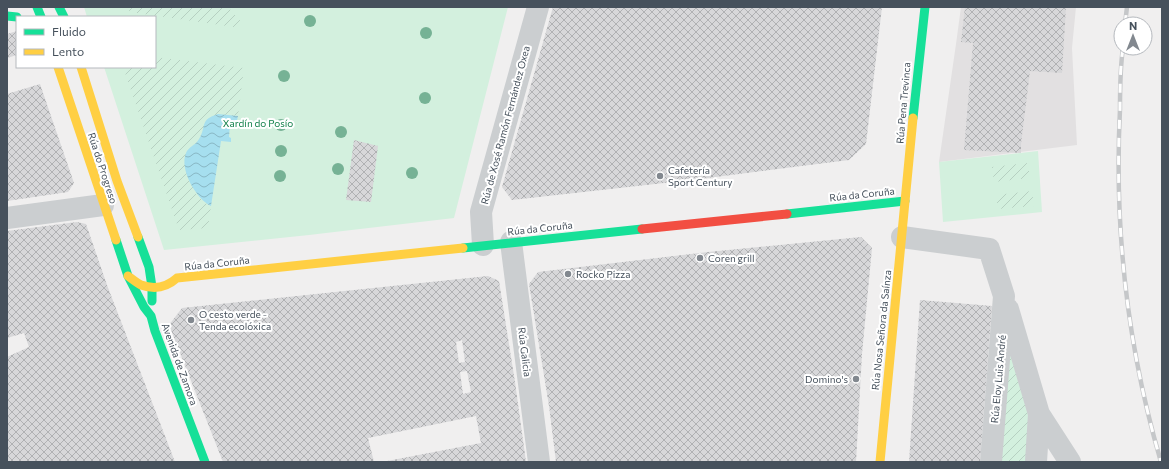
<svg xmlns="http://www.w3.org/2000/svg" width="1169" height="469" font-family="Commissioner,sans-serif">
<defs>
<pattern id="garden-furrows" width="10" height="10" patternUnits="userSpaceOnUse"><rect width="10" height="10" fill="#d3f0de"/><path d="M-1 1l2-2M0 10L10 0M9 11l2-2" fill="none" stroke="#b6d0c1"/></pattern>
<pattern id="water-waves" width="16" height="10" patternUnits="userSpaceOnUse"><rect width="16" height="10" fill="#a6dfef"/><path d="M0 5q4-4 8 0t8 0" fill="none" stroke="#89b7c5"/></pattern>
<pattern id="building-cross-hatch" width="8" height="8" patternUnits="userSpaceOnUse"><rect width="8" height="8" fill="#d7d7d9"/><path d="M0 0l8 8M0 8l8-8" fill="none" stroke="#b0b1b3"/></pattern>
</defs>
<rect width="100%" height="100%" fill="#f0efef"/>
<path fill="#e2e0e1" d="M961,7H1076L1072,48L1077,145L939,162L956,44Z"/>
<path fill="#d3f0de" d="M84,7H508L454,218L309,235L164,250L104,67H155V17H87Z
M1038,151L1042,212L943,222L939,162Z"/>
<path fill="url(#garden-furrows)" d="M133,7H228L244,25L241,28L130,12L129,10Z
M155,57L244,68L238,116L218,114L202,133L198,141L191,146L196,195L207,204L211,206L208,228L179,230L123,67H155Z
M1028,163L1030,178L994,182L992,167Z
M1032,191L1034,206L998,209L996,195Z
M1010,339L1032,413L1029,462H1001Z"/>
<path fill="url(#water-waves)" d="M218,114L238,116L236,125H230L229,137L231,138V142L221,141L211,206C196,199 179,169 186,153C188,147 196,145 199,139C207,126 199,120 218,114Z"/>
<path fill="url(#building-cross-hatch)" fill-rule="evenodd" d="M553,7H882L866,144L849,160L700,179L512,200L502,187Z
M965,7H1066L1062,73L1030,71L1021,144V153L964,150L973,43L961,42Z
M17,31V55L7,58V34Z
M40,84L74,183L68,192L7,201V94Z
M354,140L378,146L371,202L346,200Z
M77,222L86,224L107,285L175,462H7V357L29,347L24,333L7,338V231Z
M861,237L872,248L862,354L856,462H556L549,406L529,284L538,272L708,252Z
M488,276L499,281L515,382L526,462H382L481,443L476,416L368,438L374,462H223L169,325L182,308ZM462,340L465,362L459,363L456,342ZM467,371L471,392L463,394L460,372Z
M920,300L992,306L980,462H909Z"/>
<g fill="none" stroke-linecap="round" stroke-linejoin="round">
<path stroke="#cbced0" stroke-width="22" d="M7,218L103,205
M902,237L989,249L1004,296L991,462
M511,242L539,462
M483,245L481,212L538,7
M1008,309L1039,414L1036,462
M1039,414L1070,462"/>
<path stroke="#16e098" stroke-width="9" d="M37,7L41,17
M59,7L64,17
M7,16L17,17
M913,118L925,7
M787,214L905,201
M138,237L149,267L152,287V301
M116,240L128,276L144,307L151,316L155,331L205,462
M463,248L642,229"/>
<path stroke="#ffcf43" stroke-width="9" d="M58,67L116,240
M81,67L117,181L138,237
M128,276C132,279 137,283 141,285C155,290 167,287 177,278L463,248
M880,462L913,118"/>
<path stroke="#f24e42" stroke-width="9" d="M642,229L787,214"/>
<g stroke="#c5c7c9" stroke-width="4.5">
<path id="rail" d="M1125,24L1127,7
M1123,48C1120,68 1120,88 1120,109C1114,229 1127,346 1161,462"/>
</g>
<use href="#rail" stroke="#fff" stroke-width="3" stroke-dasharray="9" stroke-linecap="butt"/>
</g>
<g fill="#76b295">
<circle cx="310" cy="21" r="6"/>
<circle cx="426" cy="33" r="6"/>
<circle cx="284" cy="76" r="6"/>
<circle cx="425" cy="98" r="6"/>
<circle cx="281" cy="125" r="6"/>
<circle cx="341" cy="132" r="6"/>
<circle cx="281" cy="151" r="6"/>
<circle cx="338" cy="169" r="6"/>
<circle cx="412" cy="173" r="6"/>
<circle cx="280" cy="176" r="6"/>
</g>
<g fill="#82888f" stroke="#fff" stroke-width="1.5">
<circle cx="660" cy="176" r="4"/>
<circle cx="700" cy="258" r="4"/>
<circle cx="568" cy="274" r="4"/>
<circle cx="191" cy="320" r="4"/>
<circle cx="856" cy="379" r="4"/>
</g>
<g text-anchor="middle" stroke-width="4" stroke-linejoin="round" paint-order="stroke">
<g font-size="10" fill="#46515c" stroke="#fff">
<text transform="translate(903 103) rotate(-85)" y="4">Rúa Pena Trevinca</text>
<text transform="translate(505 125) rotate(-75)" y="4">Rúa de Xosé Ramón Fernández Oxea</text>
<text transform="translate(103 168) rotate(72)" y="4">Rúa do Progreso</text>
<text transform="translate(862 194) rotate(-6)" y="4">Rúa da Coruña</text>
<text transform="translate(540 228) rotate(-6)" y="4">Rúa da Coruña</text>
<text transform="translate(217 263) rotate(-6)" y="4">Rúa da Coruña</text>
<text transform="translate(881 330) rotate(-84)" y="4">Rúa Nosa Señora da Saínza</text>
<text transform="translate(525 352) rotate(83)" y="4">Rúa Galicia</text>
<text transform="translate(180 364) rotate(70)" y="4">Avenida de Zamora</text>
<text transform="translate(998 379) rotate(-85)" y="4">Rúa Eloy Luis André</text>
</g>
<g font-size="10" fill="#13814b" stroke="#fff">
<text x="258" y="127">Xardín do Posío</text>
</g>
<g font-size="10" fill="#46515c" stroke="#fff" text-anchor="start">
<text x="668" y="174">Cafetería<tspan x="668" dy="12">Sport Century</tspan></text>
<text x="708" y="262">Coren grill</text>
<text x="576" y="278">Rocko Pizza</text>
<text x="199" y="318">O cesto verde -<tspan x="199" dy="12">Tenda ecolóxica</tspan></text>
<text x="848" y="383" text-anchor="end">Domino's</text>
</g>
</g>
<rect width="1169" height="469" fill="none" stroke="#46515c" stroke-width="16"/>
<rect x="16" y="16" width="140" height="52" fill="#ffffff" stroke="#b5b9be"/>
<rect x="24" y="29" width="20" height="6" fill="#16e098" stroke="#b5b9be"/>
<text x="52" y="36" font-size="12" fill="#46515c">Fluido</text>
<rect x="24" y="49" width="20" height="6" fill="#ffcf43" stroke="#b5b9be"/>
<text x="52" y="56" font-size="12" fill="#46515c">Lento</text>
<g transform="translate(1133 36)"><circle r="19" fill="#ffffff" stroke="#b5b9be"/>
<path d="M0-3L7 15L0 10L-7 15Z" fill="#82888f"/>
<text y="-6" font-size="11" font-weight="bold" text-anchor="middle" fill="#46515c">N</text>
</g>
</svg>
